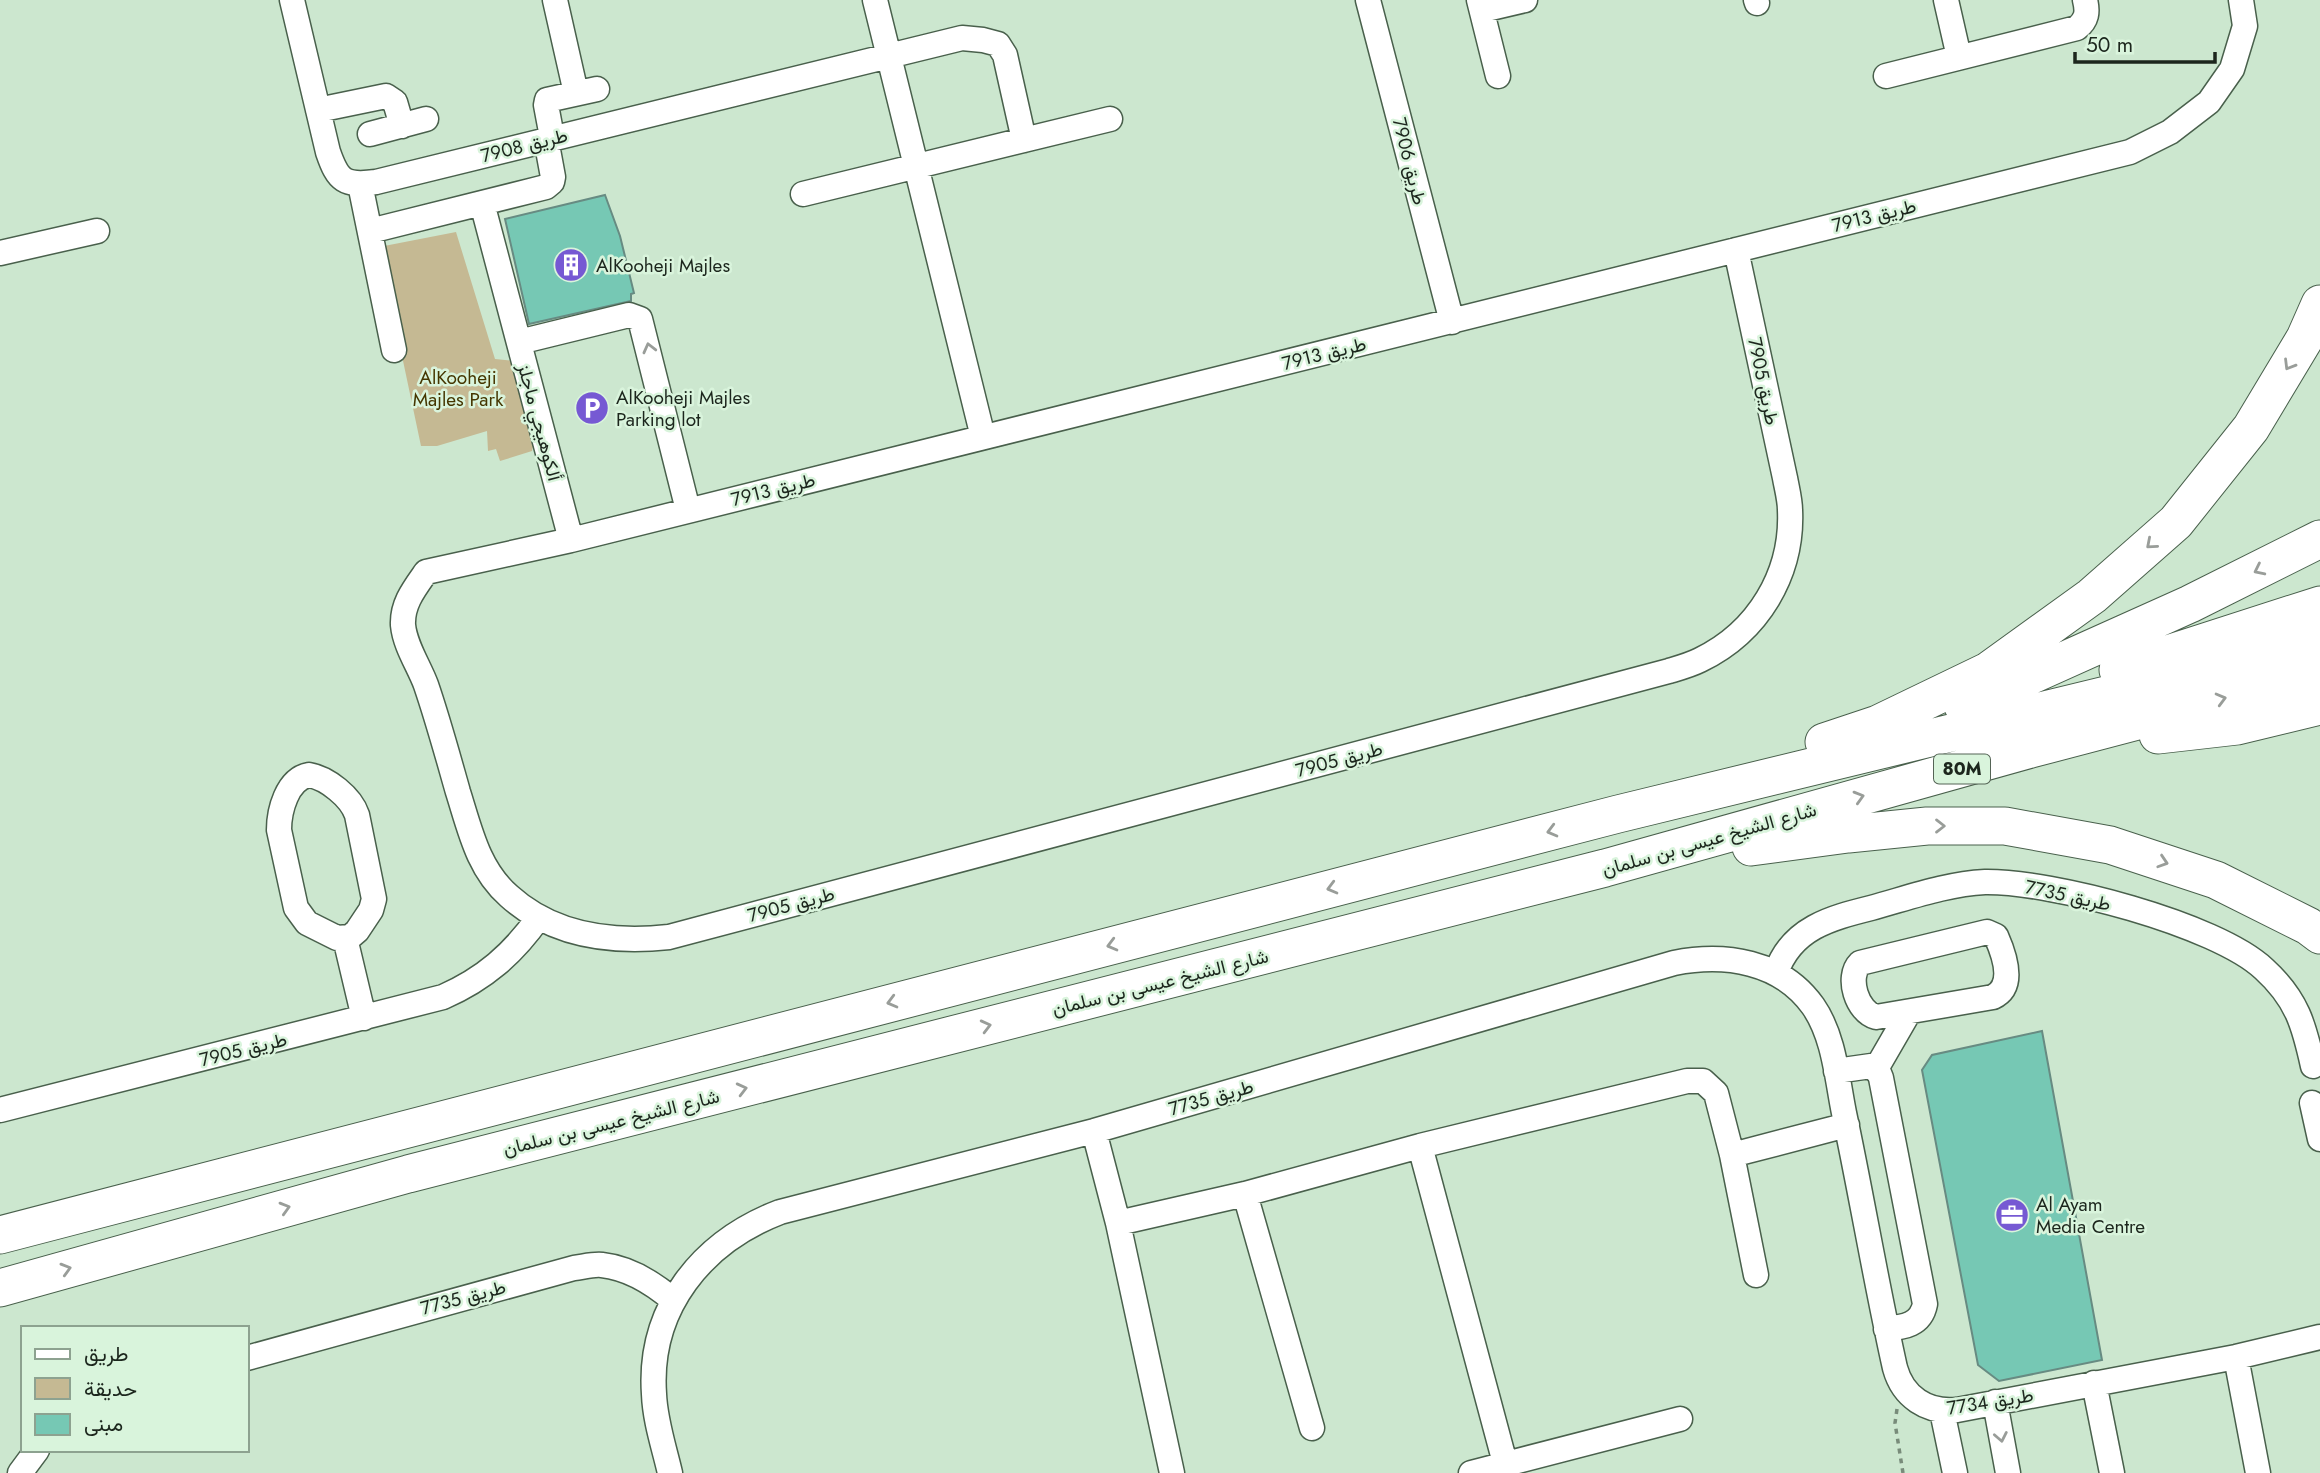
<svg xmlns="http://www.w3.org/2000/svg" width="2320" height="1473" font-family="Jost,Vazirmatn,sans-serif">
<rect width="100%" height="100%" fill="#cce7cf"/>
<path fill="#c5b993" d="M456,232L495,359L515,361L534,442L532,451L500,461L496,449L488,451L487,431L437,446H421L379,247Z"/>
<path fill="#76c8b4" stroke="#678b82" stroke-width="2" d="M605,195L620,236L634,293L631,294V301L529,324L505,219Z
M2042,1031L2102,1360L1999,1381L1978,1365L1922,1070L1932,1055Z"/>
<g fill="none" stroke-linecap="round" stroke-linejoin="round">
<g stroke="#49604c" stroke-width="27">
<path id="minor" d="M292,0L328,152C338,181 344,186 376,182L962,38L983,40L998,44L1005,55L1024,140
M555,0L576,93
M875,0L983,437
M1368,0L1452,322
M1479,0L1498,76
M1756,0L1757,3
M1946,0L1959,57
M1482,10L1525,0
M1886,76L2077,28C2087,20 2088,12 2085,0
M318,110L386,96L395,102L402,126
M370,134L426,119
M552,137L546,105L547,100L597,89
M360,184L394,350
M803,194L1110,119
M482,203L571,540
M370,231L546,187L552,182L553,177L546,139
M1736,250L1785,478C1787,489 1790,500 1790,510C1793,574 1758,632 1700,660C1690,665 1679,668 1669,671L669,937C613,943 553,936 509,896C478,869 470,830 458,792C448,757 438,720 426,685C419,666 405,646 403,625C402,604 414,589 426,572L571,540L2130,152L2170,132L2209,102L2232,69L2245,26L2241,0
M0,253L97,231
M519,342L629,315L640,319L688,510
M309,775C327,778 351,797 357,815L374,899L371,910L357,931L350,937L337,938L307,923L296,908L279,830C279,811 287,779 309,775Z
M1987,932L1996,936C2004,954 2016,986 1993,997L1876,1017C1857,1012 1846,977 1860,963Z
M345,938L364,1018
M1776,973C1791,928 1831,918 1871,908C1908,898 1946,884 1985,882C2051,881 2216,924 2264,969C2297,999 2304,1025 2313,1066
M1876,1069L1909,1012
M1836,1071L1871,1066L1879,1073L1881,1078L1925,1304C1921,1325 1904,1327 1886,1329
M2312,1103L2320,1139
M0,1110L443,997C484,979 513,954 539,917
M1094,1131L1118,1223L1172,1473
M1420,1146L1505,1463
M1732,1155L1847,1125
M1245,1194L1312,1428
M1118,1223L1245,1194L1420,1146L1687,1081H1703L1716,1093L1732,1155L1756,1275
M2236,1357L2258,1473
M247,1358L574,1268C583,1267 593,1264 602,1265C630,1268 653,1283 673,1300
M2094,1383L2112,1473
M1995,1402L2008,1473
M1942,1411L1955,1473
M20,1473L37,1450
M670,1473C664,1447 655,1421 654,1394C648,1308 702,1242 780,1212L1094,1131L1674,963C1725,953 1781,961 1813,1006C1834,1036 1837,1078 1844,1113C1862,1198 1876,1283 1895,1368C1903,1397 1927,1413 1957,1410L2236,1357L2320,1337
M1471,1473L1680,1419"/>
</g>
<g stroke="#49604c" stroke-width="39">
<path id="highway" d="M2118,670L2320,605
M1963,706L2190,604L2320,539
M2158,735L2237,726L2320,706
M1824,742L1878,724L1988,671L2092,596L2176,522L2251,428L2305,338L2320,304
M1751,847L1848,834L1927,826H2005L2110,845L2216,880L2308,926L2320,935
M0,1235L1618,814L2320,643
M0,1288L408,1174L1605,868L2031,749L2320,673"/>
</g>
<path stroke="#788b7a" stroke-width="3.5" stroke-dasharray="5 5" stroke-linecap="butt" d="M1897,1409L1895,1423L1903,1473"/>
<use href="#minor" stroke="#fff" stroke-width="24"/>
<use href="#highway" stroke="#fff" stroke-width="37"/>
</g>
<defs><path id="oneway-chevron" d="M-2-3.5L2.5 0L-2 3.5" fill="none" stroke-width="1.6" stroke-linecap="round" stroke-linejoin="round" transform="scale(1.75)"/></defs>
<g stroke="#999d99">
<use href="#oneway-chevron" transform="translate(649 348) rotate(-104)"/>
<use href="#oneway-chevron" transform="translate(2289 365) rotate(121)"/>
<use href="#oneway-chevron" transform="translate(2151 544) rotate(139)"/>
<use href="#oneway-chevron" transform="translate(2259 570) rotate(154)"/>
<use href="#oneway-chevron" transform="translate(2221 699) rotate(-15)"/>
<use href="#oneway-chevron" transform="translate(1859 797) rotate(-16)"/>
<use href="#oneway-chevron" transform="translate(1940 826)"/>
<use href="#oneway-chevron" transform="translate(1552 831) rotate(165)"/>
<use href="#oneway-chevron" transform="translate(2163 862) rotate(18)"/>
<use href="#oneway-chevron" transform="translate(1332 888) rotate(165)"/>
<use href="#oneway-chevron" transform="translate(1112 945) rotate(165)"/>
<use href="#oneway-chevron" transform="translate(892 1002) rotate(165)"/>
<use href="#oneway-chevron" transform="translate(986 1026) rotate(-14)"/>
<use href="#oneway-chevron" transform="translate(742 1089) rotate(-14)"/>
<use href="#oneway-chevron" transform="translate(285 1208) rotate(-16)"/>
<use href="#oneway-chevron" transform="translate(66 1269) rotate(-16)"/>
<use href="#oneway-chevron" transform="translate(2001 1437) rotate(79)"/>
</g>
<defs>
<g id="building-disc" transform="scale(1.75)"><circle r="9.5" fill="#7659d3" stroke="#d9f4dc"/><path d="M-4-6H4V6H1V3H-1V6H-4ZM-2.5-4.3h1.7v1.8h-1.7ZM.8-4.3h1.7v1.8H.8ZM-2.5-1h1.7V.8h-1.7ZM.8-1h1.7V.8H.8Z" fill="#fff"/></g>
<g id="parking-disc" transform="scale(1.75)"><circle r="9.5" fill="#7659d3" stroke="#d9f4dc"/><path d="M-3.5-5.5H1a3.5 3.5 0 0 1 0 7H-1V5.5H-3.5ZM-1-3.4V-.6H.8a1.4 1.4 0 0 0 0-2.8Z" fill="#fff"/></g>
<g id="office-disc" transform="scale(1.75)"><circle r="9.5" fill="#7659d3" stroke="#d9f4dc"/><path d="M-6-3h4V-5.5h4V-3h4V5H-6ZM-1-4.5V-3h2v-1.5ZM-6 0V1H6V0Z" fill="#fff"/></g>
</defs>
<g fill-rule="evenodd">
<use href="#building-disc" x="571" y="265"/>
<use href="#parking-disc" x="592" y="408"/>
<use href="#office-disc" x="2012" y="1215"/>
</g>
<g text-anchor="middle" stroke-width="5" stroke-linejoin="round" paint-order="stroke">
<rect fill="#d9f4dc" stroke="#556456" stroke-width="2" x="1934" y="754.5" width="56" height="29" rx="5"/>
<g font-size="18" font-weight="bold" fill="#1c261d">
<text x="1962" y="775">80M</text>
</g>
<g font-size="19" fill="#1c261d" stroke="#d9f4dc">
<text transform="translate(524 145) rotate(-14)" y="7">طريق 7908</text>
<text transform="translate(1410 161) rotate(76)" y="7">طريق 7906</text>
<text transform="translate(1874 215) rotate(-14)" y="7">طريق 7913</text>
<text transform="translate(1324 353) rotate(-14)" y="7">طريق 7913</text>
<text transform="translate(1764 381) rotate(78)" y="7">طريق 7905</text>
<text transform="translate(540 422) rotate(75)" y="7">ألكوهيجي ماجلز</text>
<text transform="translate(773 489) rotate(-14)" y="7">طريق 7913</text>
<text transform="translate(1339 759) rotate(-15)" y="7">طريق 7905</text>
<text transform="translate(1709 839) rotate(-16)" y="7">شارع الشيخ عيسى بن سلمان</text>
<text transform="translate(2068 895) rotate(12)" y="7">طريق 7735</text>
<text transform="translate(791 904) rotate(-15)" y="7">طريق 7905</text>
<text transform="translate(1160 982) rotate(-14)" y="7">شارع الشيخ عيسى بن سلمان</text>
<text transform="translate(243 1049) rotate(-14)" y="7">طريق 7905</text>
<text transform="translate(1211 1097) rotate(-16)" y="7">طريق 7735</text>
<text transform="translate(611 1122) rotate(-14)" y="7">شارع الشيخ عيسى بن سلمان</text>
<text transform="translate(463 1297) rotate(-15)" y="7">طريق 7735</text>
<text transform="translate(1990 1401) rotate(-9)" y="7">طريق 7734</text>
</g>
<g font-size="19" fill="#1c261d" stroke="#d9f4dc" text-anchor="start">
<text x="596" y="272">AlKooheji Majles</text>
<text x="616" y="404">AlKooheji Majles<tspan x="616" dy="22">Parking lot</tspan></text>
<text x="2036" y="1211">Al Ayam<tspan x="2036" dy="22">Media Centre</tspan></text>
</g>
<g font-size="19" fill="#453600" stroke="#d9f4dc">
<text x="458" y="384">AlKooheji<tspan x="458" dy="22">Majles Park</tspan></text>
</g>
</g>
<rect x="21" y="1326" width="228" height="126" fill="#d9f4dc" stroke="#8da290" stroke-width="2"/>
<rect x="35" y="1349" width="35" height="10" fill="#ffffff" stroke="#8da290" stroke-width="2"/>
<text x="84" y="1361" font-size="21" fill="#1c261d">طريق</text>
<rect x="35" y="1378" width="35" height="21" fill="#c5b993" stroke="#8da290" stroke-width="2"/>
<text x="84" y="1396" font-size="21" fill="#1c261d">حديقة</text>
<rect x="35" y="1414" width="35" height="21" fill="#76c8b4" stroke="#8da290" stroke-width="2"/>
<text x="84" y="1431" font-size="21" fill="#1c261d">مبنى</text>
<path d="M2075 52v10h140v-10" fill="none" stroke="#1c261d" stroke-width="3.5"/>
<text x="2086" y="52" font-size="21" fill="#1c261d" stroke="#d9f4dc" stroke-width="5" paint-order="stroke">50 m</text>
</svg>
